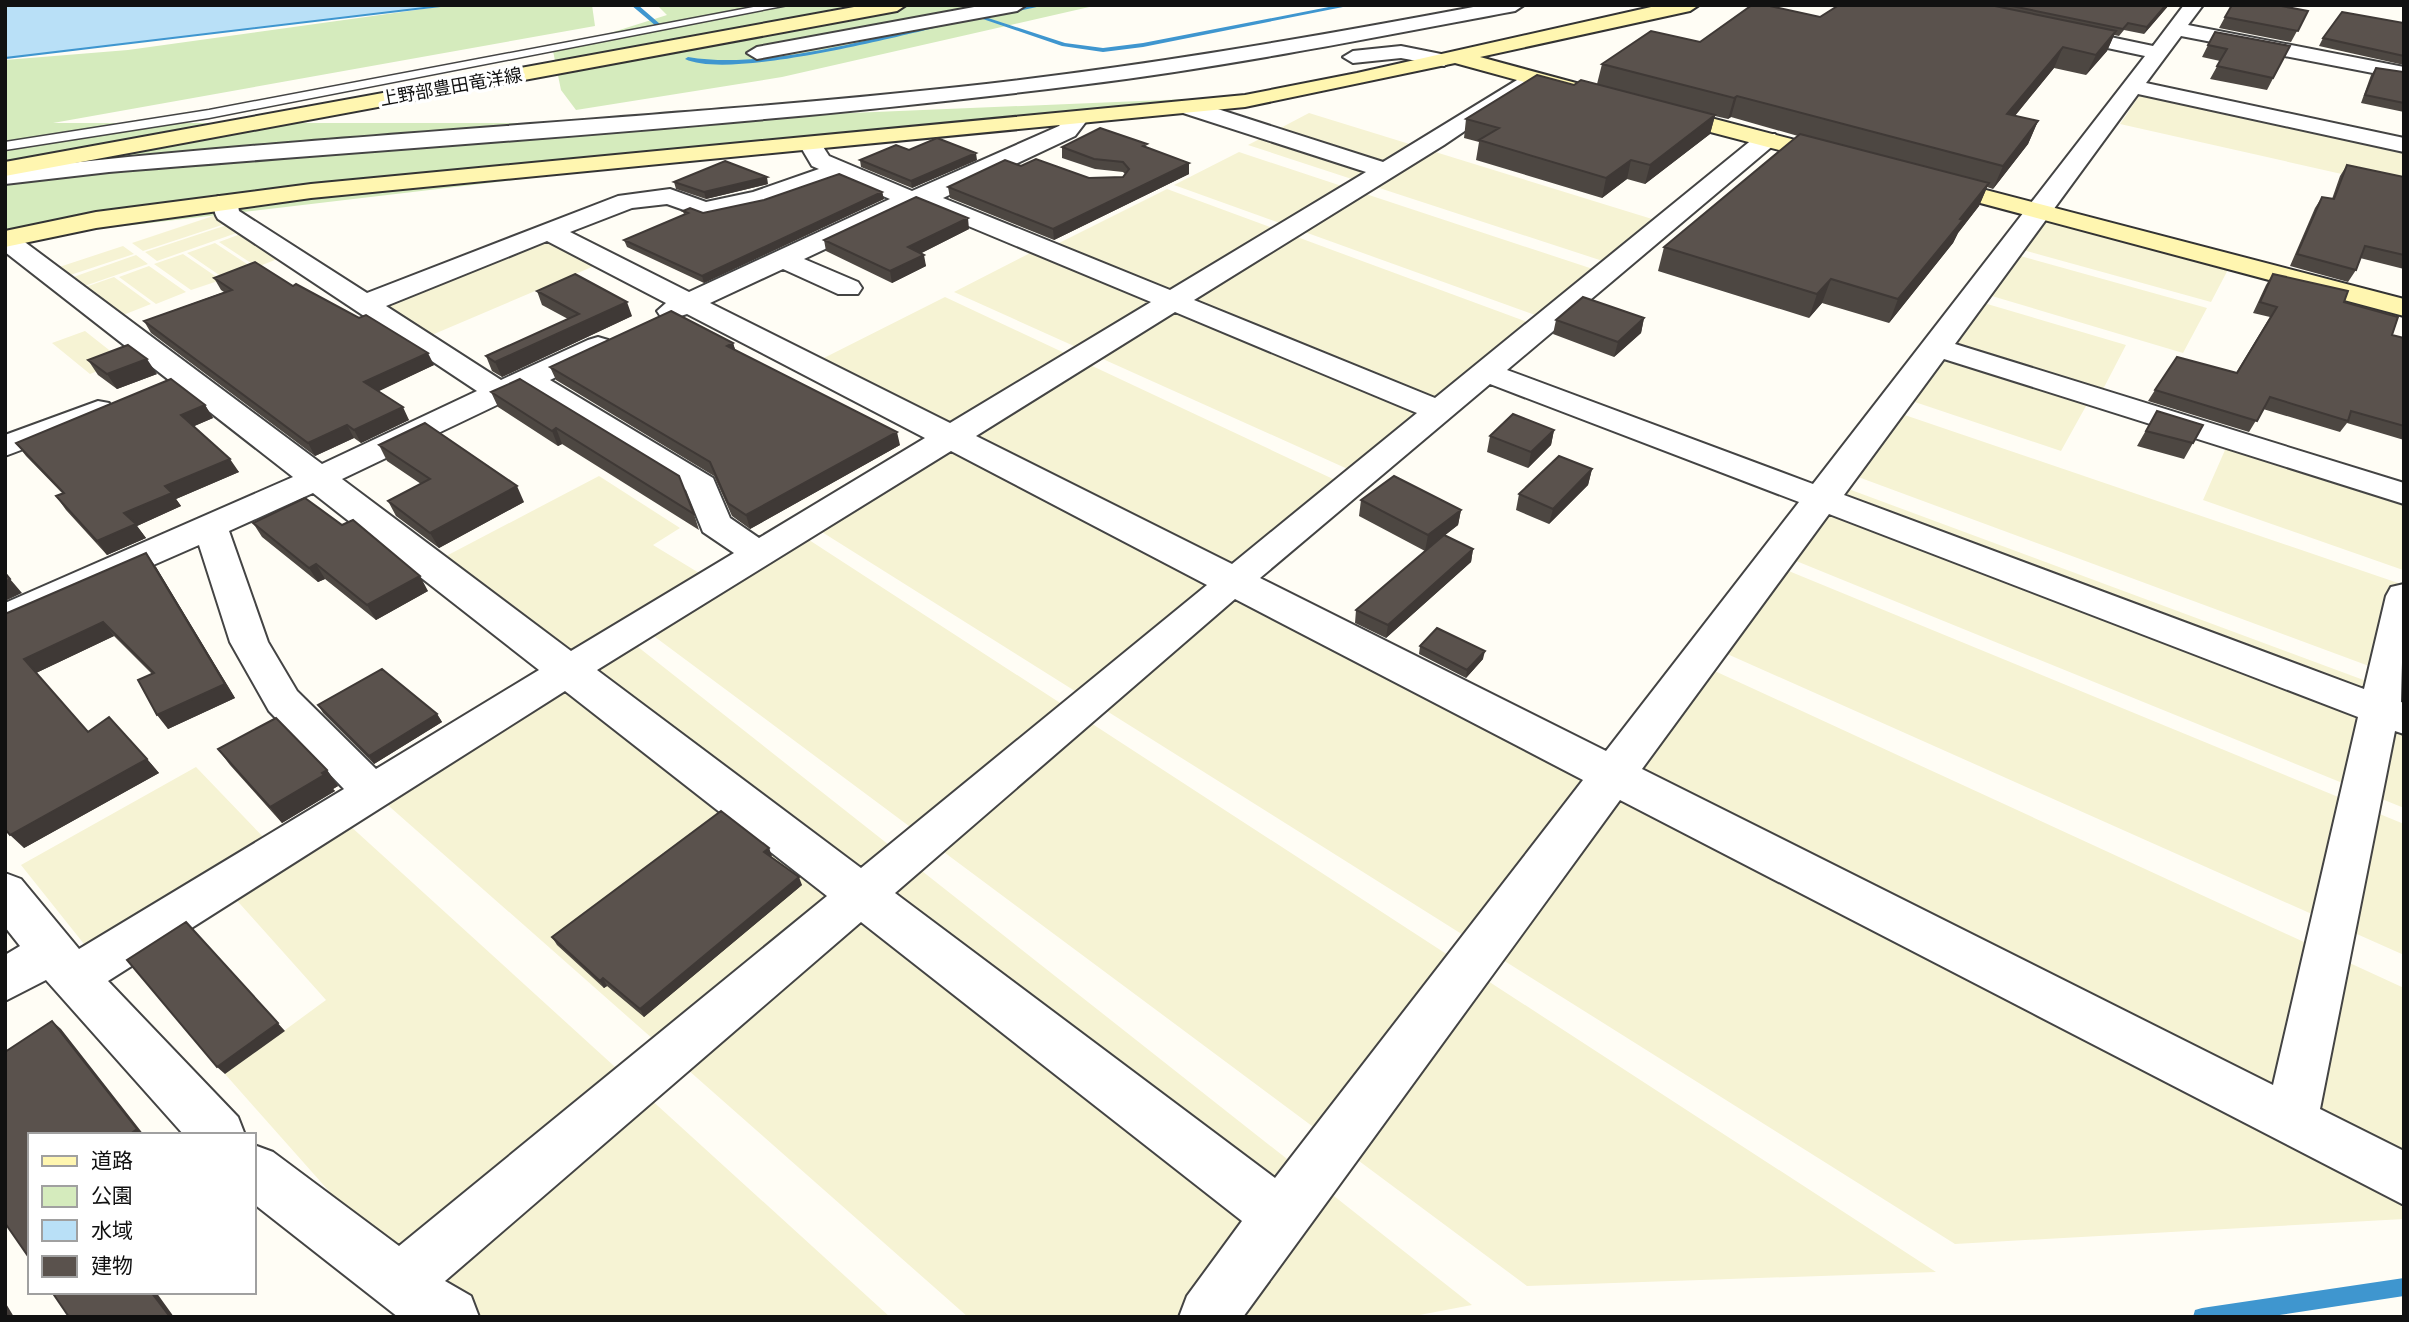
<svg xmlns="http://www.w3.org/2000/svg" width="2409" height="1322" font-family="Spectral,'Noto Sans JP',serif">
<rect width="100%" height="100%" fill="#fffdf5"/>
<path fill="#f6f3d4" d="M2141,93L2404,151V188L2120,124Z
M1309,113L1665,223L1615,265L1248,145Z
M1239,152L1605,273L1549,320L1174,185Z
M1167,189L1541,327L1361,475L954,292L1038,249L1408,397L1059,243Z
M2040,211L2232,262L2211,302L2012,247Z
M219,214L231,222L143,251L132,243Z
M233,223L245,230L157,261L145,252Z
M246,232L285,256L257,267L219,242Z
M549,232L606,261L420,340L365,304Z
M215,243L253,268L225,279L187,253Z
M123,246L134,254L58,279L47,271Z
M2006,252L2207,308L2183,353L1975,291Z
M183,254L221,280L191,290L154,264Z
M136,255L148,264L73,290L62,281Z
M149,266L186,292L156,304L119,277Z
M114,277L151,304L113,319L74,291Z
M945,297L1348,486L1233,582L804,368Z
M1977,301L2126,345L2099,397L1942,345Z
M85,331L123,361L90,374L52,343Z
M1936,348L2091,397L2061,451L1897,396Z
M1890,410L2404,585V679L1842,471Z
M2229,441L2404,496L2403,570L2203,500Z
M947,447L2404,1180V1219L1955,1244L814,527Z
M599,476L680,528L653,545L714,582L569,670L431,564Z
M1835,484L2404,695V808L1779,554Z
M803,536L1936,1272L1527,1286L647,631Z
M1779,567L2404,824V955L1716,649Z
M633,643L1472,1305L1409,1317H968L373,792Z
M1706,667L2404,988V1154L1630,763Z
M196,767L265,839L109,938L84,944L21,865Z
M337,814L890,1317H450L431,1306L225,1074L326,1000L223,885Z"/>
<path fill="#d5ebbd" d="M452,5H592L595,26L53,123H615L1211,98L5,240V60L128,50Z
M657,5H1098L782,77L576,110L561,90L553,51L667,15Z"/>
<path fill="#b9e0f7" stroke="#3f96cf" stroke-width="2" d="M5,5H449L5,58Z"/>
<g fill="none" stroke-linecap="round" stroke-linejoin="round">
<path fill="#3f96cf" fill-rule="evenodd" d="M631,5H638L660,24V26H656Z
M1032,5H1046L1005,14L1002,12Z
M1339,5H1353L1143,47L1103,52L1062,46L977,17L982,16L1065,43L1103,48L1143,43Z
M945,22L947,25C895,37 729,80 685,59L688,57C764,70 870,39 945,22Z
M2404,1278V1296L2266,1317H2193L2195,1310L2202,1308Z"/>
<g stroke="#444" stroke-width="3">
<path id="lane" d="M764,5H788L209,118L5,150V142L209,110Z"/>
</g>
<g stroke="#444" stroke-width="4">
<path id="street" d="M985,5H1026L1017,11L757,59L747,53L757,47Z
M1484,5H1524L1515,11C1371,38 1226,67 1080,85C758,126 433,145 109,172L5,184V170C322,134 642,121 959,87C1135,68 1309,38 1484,5Z
M2184,5H2203L2188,25L2404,67V79L2181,36L2146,83L2404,138V152L2138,94L1955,344L2404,483V504L1944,359L1844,495L2364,689L2386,596L2391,587L2404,584L2401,702L2404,703V734L2395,731L2320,1109L2404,1151V1205L1620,800L1243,1317H1179L1187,1296L1242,1221L861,922L445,1281L471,1296L479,1317H398L254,1204V1145L273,1152L399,1246L827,896L565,691L108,981L238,1117L245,1135H184L46,980L5,1001V955L20,946L5,927V873L21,879L79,949L344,789L269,711L230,642L199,545L5,630V603L293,477L5,252V231L14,234L322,464L477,391L218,219C213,212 213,203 218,196H236L239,211L367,293L618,196L670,189L706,202L753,192L819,169L812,166L799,144L802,139H818L829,156L912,191L1059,126L1069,114L1077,112L1088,119L1075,136L943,198L1170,290L1366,172L1180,112L1177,107L1180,102H1196L1383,162L1530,72L1537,74L1540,78L1537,82L1444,145L1194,300L1435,398L1759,134H1775L1778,139L1775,144L1507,370L1813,484L2145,56L2051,36L2048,32L2051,28L2058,26L2153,46ZM840,178L890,199L689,292L570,232L632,208L667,204L704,217L765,204ZM918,205L1151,302L950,423L710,303L783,269L838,294H858L862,288L858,282L804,259ZM547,241L666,303L657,311L661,317L671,319L687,314L925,438L759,538L730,518L713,478L550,380L608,352L612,346L608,340L598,337L588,340L501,380L386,306ZM1175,312L1417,413L1232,564L976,436ZM1490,384L1799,502L1606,751L1260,578ZM526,391L686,490L703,532L734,553L571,651L342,479ZM951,451L1207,585L861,868L597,670ZM313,493L539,670L376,769L297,691L268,642L229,531ZM1829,514L2358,717L2273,1085L1642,769ZM1235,599L1583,780L1275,1178L895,893Z
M1401,46L1451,56L1454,60L1444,66L1401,58L1353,63L1343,57L1353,51Z
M98,401L109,403L113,410L109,417L5,456V435Z"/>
</g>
<g stroke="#333" stroke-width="4">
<path id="secondary" d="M865,5H906L897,11L5,176V162Z
M1660,5H1699L1690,11L1480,57L1591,87L1594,92L1583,98L1455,63L1245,107L311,198L96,228L5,247V231L96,212L311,184L1245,95L1357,73Z
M1661,105L1845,153L1849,158L1845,163L1837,165L1653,117L1650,112Z
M1932,176L2404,299V316L1924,188L1920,183L1924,178Z"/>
</g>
<use href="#lane" fill="#fff" fill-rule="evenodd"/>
<use href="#street" fill="#fff" fill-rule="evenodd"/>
<use href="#secondary" fill="#fff6b0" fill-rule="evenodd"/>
</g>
<path fill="#4d4742" d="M1839,5H2169L2144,34L2124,30L2119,36L2114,35L2107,51L2086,75L2054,68L2015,116L2038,121L2028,144L1993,189L1987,187L1979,206L1958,233L1953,243L1889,323L1822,303L1809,318L1658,271L1664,247L1798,136L1731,117L1728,119L1715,116L1710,134L1645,184L1627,179L1602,198L1476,160L1479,142L1464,138L1466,119L1574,85L1597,84L1602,64L1820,17Z
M2308,11L2291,42L2219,28L2225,17Z
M2404,23V65L2319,46L2323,38Z
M2208,45L2290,46L2267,90L2210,79L2220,61L2202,57Z
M2376,68L2404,72V112L2361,103L2371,75Z
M1062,147L1147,148L1189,174L1054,240L950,198L948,187L1021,166L1089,178L1123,177L1125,174L1123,172L1095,169L1062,158Z
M909,150L977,160L912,188L861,167L860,160Z
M2347,165L2404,177V269L2360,258L2356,270L2348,282L2290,266L2315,208L2322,197L2332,199L2340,176Z
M674,182L768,184L706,199L676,189Z
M882,192L884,199L704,283L627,247L624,240L684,215L683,211L703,213Z
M969,229L921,253L926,266L892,283L826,251L824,240Z
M2273,274L2344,302L2392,335L2404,338V440L2347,423L2340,432L2263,409L2249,432L2148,401L2155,390L2236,373L2270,317L2253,313L2266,285Z
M214,278L293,286L434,365L378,391L409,420L361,443L354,438L315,456L151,333L144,321L224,292L221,290Z
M537,291L632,316L502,377L492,371L486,356L568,319L542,305Z
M1644,318L1641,333L1614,357L1553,334L1556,320Z
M733,343L735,350L900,445L750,529L732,516L714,476L556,380L550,367Z
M88,360L157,374L117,389L98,375Z
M520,379L694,514L699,530L562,444L558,446L498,407L491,392Z
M205,405L213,418L194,426L239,472L176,499L181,506L137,526L146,538L107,555L66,510L56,496L62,493L26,456L16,443Z
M2157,411L2193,443L2184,459L2137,446Z
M1554,430L1551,445L1528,468L1487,452L1490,436Z
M379,445L524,502L439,548L396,516L388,501L421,484L387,461Z
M1592,469L1588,485L1549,524L1516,510L1519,494Z
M1361,500L1461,510L1458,525L1445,535L1473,549L1471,562L1386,638L1355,623L1356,610L1425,551L1359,516Z
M253,523L342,525L428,591L376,620L325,579L318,582L262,537Z
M156,567L235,698L168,729L152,674L114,636L36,673L88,732L147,759L159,773L24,848L5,614Z
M1420,646L1483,659L1466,678L1419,654Z
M318,705L437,714L442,722L374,764L323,713Z
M218,749L327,770L338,786L333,789L335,791L282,823L230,765Z
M769,848L771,857L802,885L644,1017L607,986L604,988L557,945L552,937Z"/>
<path fill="#3f3936" d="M2166,5H2169L2144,34L2147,27Z
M2116,31L2107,51L2086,75L2096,55Z
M2063,47L2054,68L1998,136L2007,114Z
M1737,96L1731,117L1728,119L1734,98Z
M1715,115L1710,134L1645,184L1650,165Z
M2038,121L2028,144L1993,189L2003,166Z
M976,153L977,160L912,188L911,181Z
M1631,160L1627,179L1602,198L1606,178Z
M1189,163V174L1054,240L1053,229Z
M767,177L768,184L706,199L704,192Z
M1989,183L1979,206L1958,233L1953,243L1889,323L1898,299Z
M882,192L884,199L704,283L702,276Z
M968,218L969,229L910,259L908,247Z
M924,255L926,266L892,283L890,271Z
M1831,279L1822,303L1809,318L1817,294Z
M627,302L632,316L502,377L495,362Z
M1644,318L1641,333L1614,357L1618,342Z
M733,343L737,355L727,346Z
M428,353L434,365L371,395L364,382Z
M147,359L157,374L117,389L107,374Z
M205,405L213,418L190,428L181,415Z
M403,407L409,420L361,443L354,430Z
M347,425L354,438L315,456L308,443Z
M556,428L562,444L558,446L552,431Z
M1554,430L1551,445L1528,468L1531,452Z
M897,432L900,445L750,529L746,515Z
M230,459L239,472L176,499L181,506L137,526L146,538L107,555L97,541L124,513L165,486Z
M1592,469L1588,485L1549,524L1553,509Z
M517,486L524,502L439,548L430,533Z
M1461,510L1458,525L1425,551L1428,535Z
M1473,549L1471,562L1386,638L1388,625Z
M146,553L156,567L235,698L168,729L157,715Z
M316,564L325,579L318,582L309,568Z
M420,576L428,591L376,620L367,605Z
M10,579L22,593L5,601V582Z
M103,622L114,636L36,673L24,659Z
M1485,651L1483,659L1466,678L1467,670Z
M437,714L442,722L374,764L369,756Z
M147,759L159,773L24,848L10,835Z
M327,770L338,786L333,789L335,791L282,823L270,807Z
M769,848L772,856L767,860L764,852Z
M799,877L802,885L644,1017L640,1009Z
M186,922L285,1031L225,1074L217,1067Z
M603,978L607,986L604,988L600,981Z
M52,1021L61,1029L144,1135H129Z
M151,1292H156L174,1317H170Z
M5,1302L14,1317H7L5,1313Z"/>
<path fill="#5a524d" stroke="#3f3936" stroke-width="2" d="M1752,5H1765L1820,17L1839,5H1990L2116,31L2096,55L2063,47L2007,114L2038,121L2003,166L1737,96L1734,98L1602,64L1651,31L1700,42Z
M2007,5H2166L2147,27L2128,23L2123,29Z
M2232,5H2276L2308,11L2298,31L2225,17Z
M2342,12L2404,23V56L2323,38Z
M2215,32L2290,46L2273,78L2217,66L2227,49L2208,45Z
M2376,68L2404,72V103L2365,95Z
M1537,75L1574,85L1581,80L1715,115L1650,165L1631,160L1606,178L1479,140L1499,128L1466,119Z
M1100,128L1147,144L1143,146L1189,163L1053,229L948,187L1005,160L1021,166L1036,159L1089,178L1123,177L1129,169L1123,162L1094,159L1062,147Z
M1800,134L1989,183L1960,219L1963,220L1898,299L1831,279L1817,294L1664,247Z
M937,138L976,153L911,181L860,160L896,145L909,150Z
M725,161L767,177L704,192L674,182Z
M2347,165L2404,177V255L2365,246L2356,270L2297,254L2322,197L2334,199Z
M839,174L882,192L702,276L624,240L688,213L683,211L690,208L703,213L764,200Z
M916,197L968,218L908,247L924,255L890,271L824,240Z
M255,262L293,286L296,284L359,318L366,315L428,353L364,382L403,407L354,430L347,425L308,443L144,321L232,290L214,278Z
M575,274L627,302L495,362L486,356L579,314L537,291Z
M2273,274L2348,291L2344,302L2398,317L2392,335L2404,338V426L2351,411L2348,421L2270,397L2257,421L2155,390L2177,357L2237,373L2277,307L2260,302Z
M1583,297L1644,318L1618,342L1556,320Z
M671,311L733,343L727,346L897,432L746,515L728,503L710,462L550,367Z
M128,345L147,359L107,374L88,360Z
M171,379L205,405L181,415L230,459L165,486L172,493L124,513L136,524L97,541L56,496L64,493L16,443Z
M520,379L679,476L694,514L556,428L552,431L491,392Z
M2157,411L2203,425L2193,443L2146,431Z
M1513,414L1554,430L1531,452L1490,436Z
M425,423L517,486L430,533L388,501L430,479L379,445Z
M1559,456L1592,469L1553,509L1519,494Z
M1394,476L1461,510L1428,535L1361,500Z
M305,498L342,525L353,520L420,576L367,605L316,564L309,568L253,523Z
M1444,535L1473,549L1388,625L1356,610Z
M146,553L225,684L157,715L138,680L154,673L103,622L24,659L88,732L109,717L147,759L10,835L5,829V614Z
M5,573L10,579L5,582Z
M1437,628L1485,651L1467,670L1420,646Z
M382,669L437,714L369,756L318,705Z
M276,718L327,770L322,773L324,775L270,807L218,749Z
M721,811L769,848L764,852L799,877L640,1009L603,978L600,981L552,937Z
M186,922L278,1023L217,1067L127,960Z
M52,1021L137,1129L129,1135H30V1259L5,1223V1052Z
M52,1292H151L170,1317H69Z"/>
<g text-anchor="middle" stroke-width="7" stroke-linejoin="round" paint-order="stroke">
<g font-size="18" fill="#111" stroke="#fff">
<text transform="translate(451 87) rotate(-10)" y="6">上野部豊田竜洋線</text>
</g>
</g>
<rect width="2409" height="1322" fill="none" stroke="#111111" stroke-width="14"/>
<rect x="28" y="1133" width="228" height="161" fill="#ffffff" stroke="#a0a0a0" stroke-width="2"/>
<rect x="42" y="1156" width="35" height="10" fill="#fff6b0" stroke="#a0a0a0" stroke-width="2"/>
<text x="91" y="1168" font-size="21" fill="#111111">道路</text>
<rect x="42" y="1186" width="35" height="21" fill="#d5ebbd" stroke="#a0a0a0" stroke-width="2"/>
<text x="91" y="1203" font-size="21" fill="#111111">公園</text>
<rect x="42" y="1220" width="35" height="21" fill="#b9e0f7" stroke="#a0a0a0" stroke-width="2"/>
<text x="91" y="1238" font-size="21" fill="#111111">水域</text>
<rect x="42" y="1256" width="35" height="21" fill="#5a524d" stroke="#a0a0a0" stroke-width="2"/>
<text x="91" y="1273" font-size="21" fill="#111111">建物</text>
</svg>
